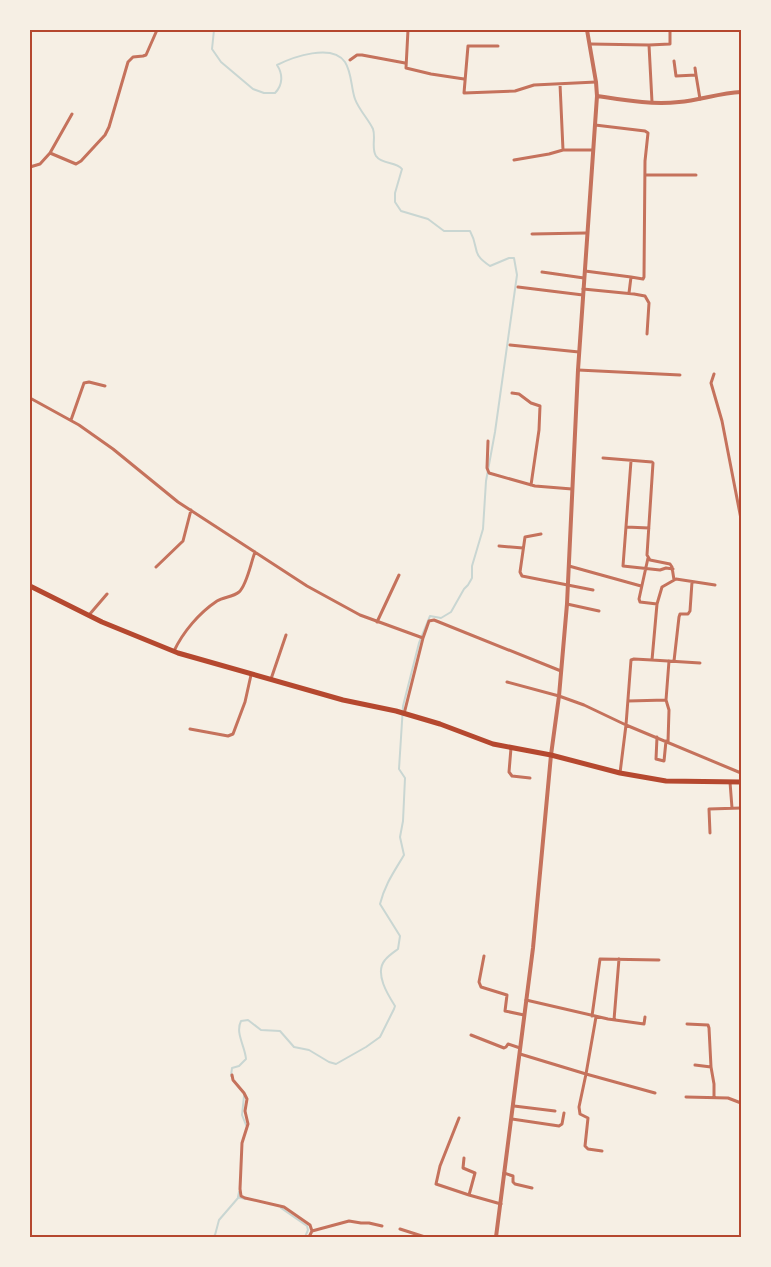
<svg xmlns="http://www.w3.org/2000/svg" width="771" height="1267" font-family="Figtree,sans-serif">
<rect width="100%" height="100%" fill="#f6efe4"/>
<g fill="none" stroke-linecap="round" stroke-linejoin="round">
<path stroke="#c9d6d2" stroke-width="2" d="M214,30L212,49L221,62L253,89L264,93H275C283,85 283,74 277,65C293,57 332,43 345,62C352,73 351,88 355,99C359,110 369,120 373,129C376,138 371,148 376,156C382,165 396,161 402,169L395,193V202L401,211L428,219L444,231H470C480,249 470,253 490,266L509,258H514L517,275L495,432L486,481L483,529L472,566V578L468,585L464,589L451,612L441,618L430,616L419,643L403,706L399,769L405,778L403,821L400,837L404,855C394,872 385,884 380,904L400,936L398,949C394,952 388,956 385,960C374,973 388,995 395,1006L394,1009L380,1037L366,1047L336,1064L329,1062L309,1050L294,1047L280,1031L261,1030L248,1020L241,1021C235,1033 245,1046 246,1059L239,1066L232,1068L231,1076
M244,1096L242,1115L246,1125
M239,1192L238,1197L245,1199
M281,1208L307,1226L308,1230L305,1237
M213,1237L215,1235L219,1220L238,1198"/>
<path stroke="#c5725c" stroke-width="3" d="M408,30L406,68L431,74L464,79
M590,44L649,45L652,102
M649,45L670,44V30
M498,46H468L464,93L515,91L534,85L596,82
M350,60L357,55H362L405,63
M674,61L676,76L696,75L700,99
M695,68L696,75
M560,84L563,150
M595,125L645,131L648,133L645,161L644,277L643,279L631,277
M50,153L72,114
M514,160L549,154L563,150H593
M30,167L40,164L50,153L76,164L81,161L105,135L109,127L128,62L133,57L143,56L146,55L157,30
M645,175H696
M532,234L586,233
M585,271L631,277L629,293
M542,272L584,278
M518,287L583,295
M583,289L634,294L645,296L649,303L647,334
M510,345L579,352
M578,370L680,375
M714,374L711,383L722,421L741,519
M512,393L519,394L531,403L540,406L539,430L531,485
M30,398L79,425L113,449L178,502L307,586L360,615L423,638L429,621L434,620L561,671
M71,420L84,383L89,382L105,386
M488,441L487,468L489,473L535,486L572,489
M603,458L652,462L653,463L647,555L650,560L670,564L672,567L674,580
M631,461L623,566L660,570L666,568L673,569
M626,527L649,528
M541,534L525,537L520,572L522,576L593,590
M499,546L523,548
M569,566L641,586
M156,567L183,541L191,510
M567,604L599,611
M657,604L662,587L676,579L715,585
M89,615L107,594
M377,622L399,575
M174,651C183,632 199,613 217,601C224,597 233,597 239,592C247,585 251,562 255,552
M652,660L700,663
M674,661L679,617L680,614H688L690,611L692,582
M271,679L286,635
M507,682L559,696L584,705L626,725L631,660L634,659L652,660L657,604L640,602L639,599L648,558
M666,700L669,710L668,742
M628,701L666,700L669,661
M404,714L423,638
M190,729L228,736L233,734L245,702L251,675
M657,737L656,759L664,761L666,741
M511,748L509,772L512,776L530,778
M620,773L626,725L741,773
M730,782L732,808
M710,833L709,809L741,808
M484,956L479,982L481,987L507,995L505,1011L524,1015
M526,1000L608,1019L644,1024L645,1017
M592,1016L600,959L659,960
M614,1020L619,959
M687,1024L708,1025L709,1028L711,1067
M471,1035L504,1048L506,1047L508,1044L520,1048
M520,1054L586,1074L596,1017
M695,1065L711,1067L714,1084V1097
M232,1075L233,1080L244,1093L247,1099L245,1111L248,1124L242,1143L240,1189L241,1196L245,1198L284,1207L310,1225L312,1231
M686,1097L728,1098L741,1103
M514,1106L555,1111
M459,1118L440,1166L436,1184L469,1195L501,1204
M512,1119L559,1126L562,1124L564,1113
M602,1151L588,1149L585,1146L588,1118L580,1114L579,1107L586,1074L655,1093
M464,1158L463,1168L475,1173L469,1195
M504,1173L513,1176V1182L515,1184L532,1188
M400,1229L425,1237
M309,1237L312,1231L349,1221L361,1223H369L382,1226"/>
<path stroke="#c5725c" stroke-width="4" d="M597,96C624,100 651,105 679,102C700,100 720,93 741,92
M496,1237L533,948L551,755L559,696L567,604L578,370L597,96L596,82L587,30"/>
<path stroke="#b5482f" stroke-width="5" d="M30,586L102,622L178,653L343,700L396,711L440,724L493,744L551,755L620,773L666,781L741,782"/>
</g>
<rect width="771" height="1267" fill="none" stroke="#f6efe4" stroke-width="62"/>
<rect x="31" y="31" width="709" height="1205" fill="none" stroke="#b5482f" stroke-width="2"/>
</svg>
